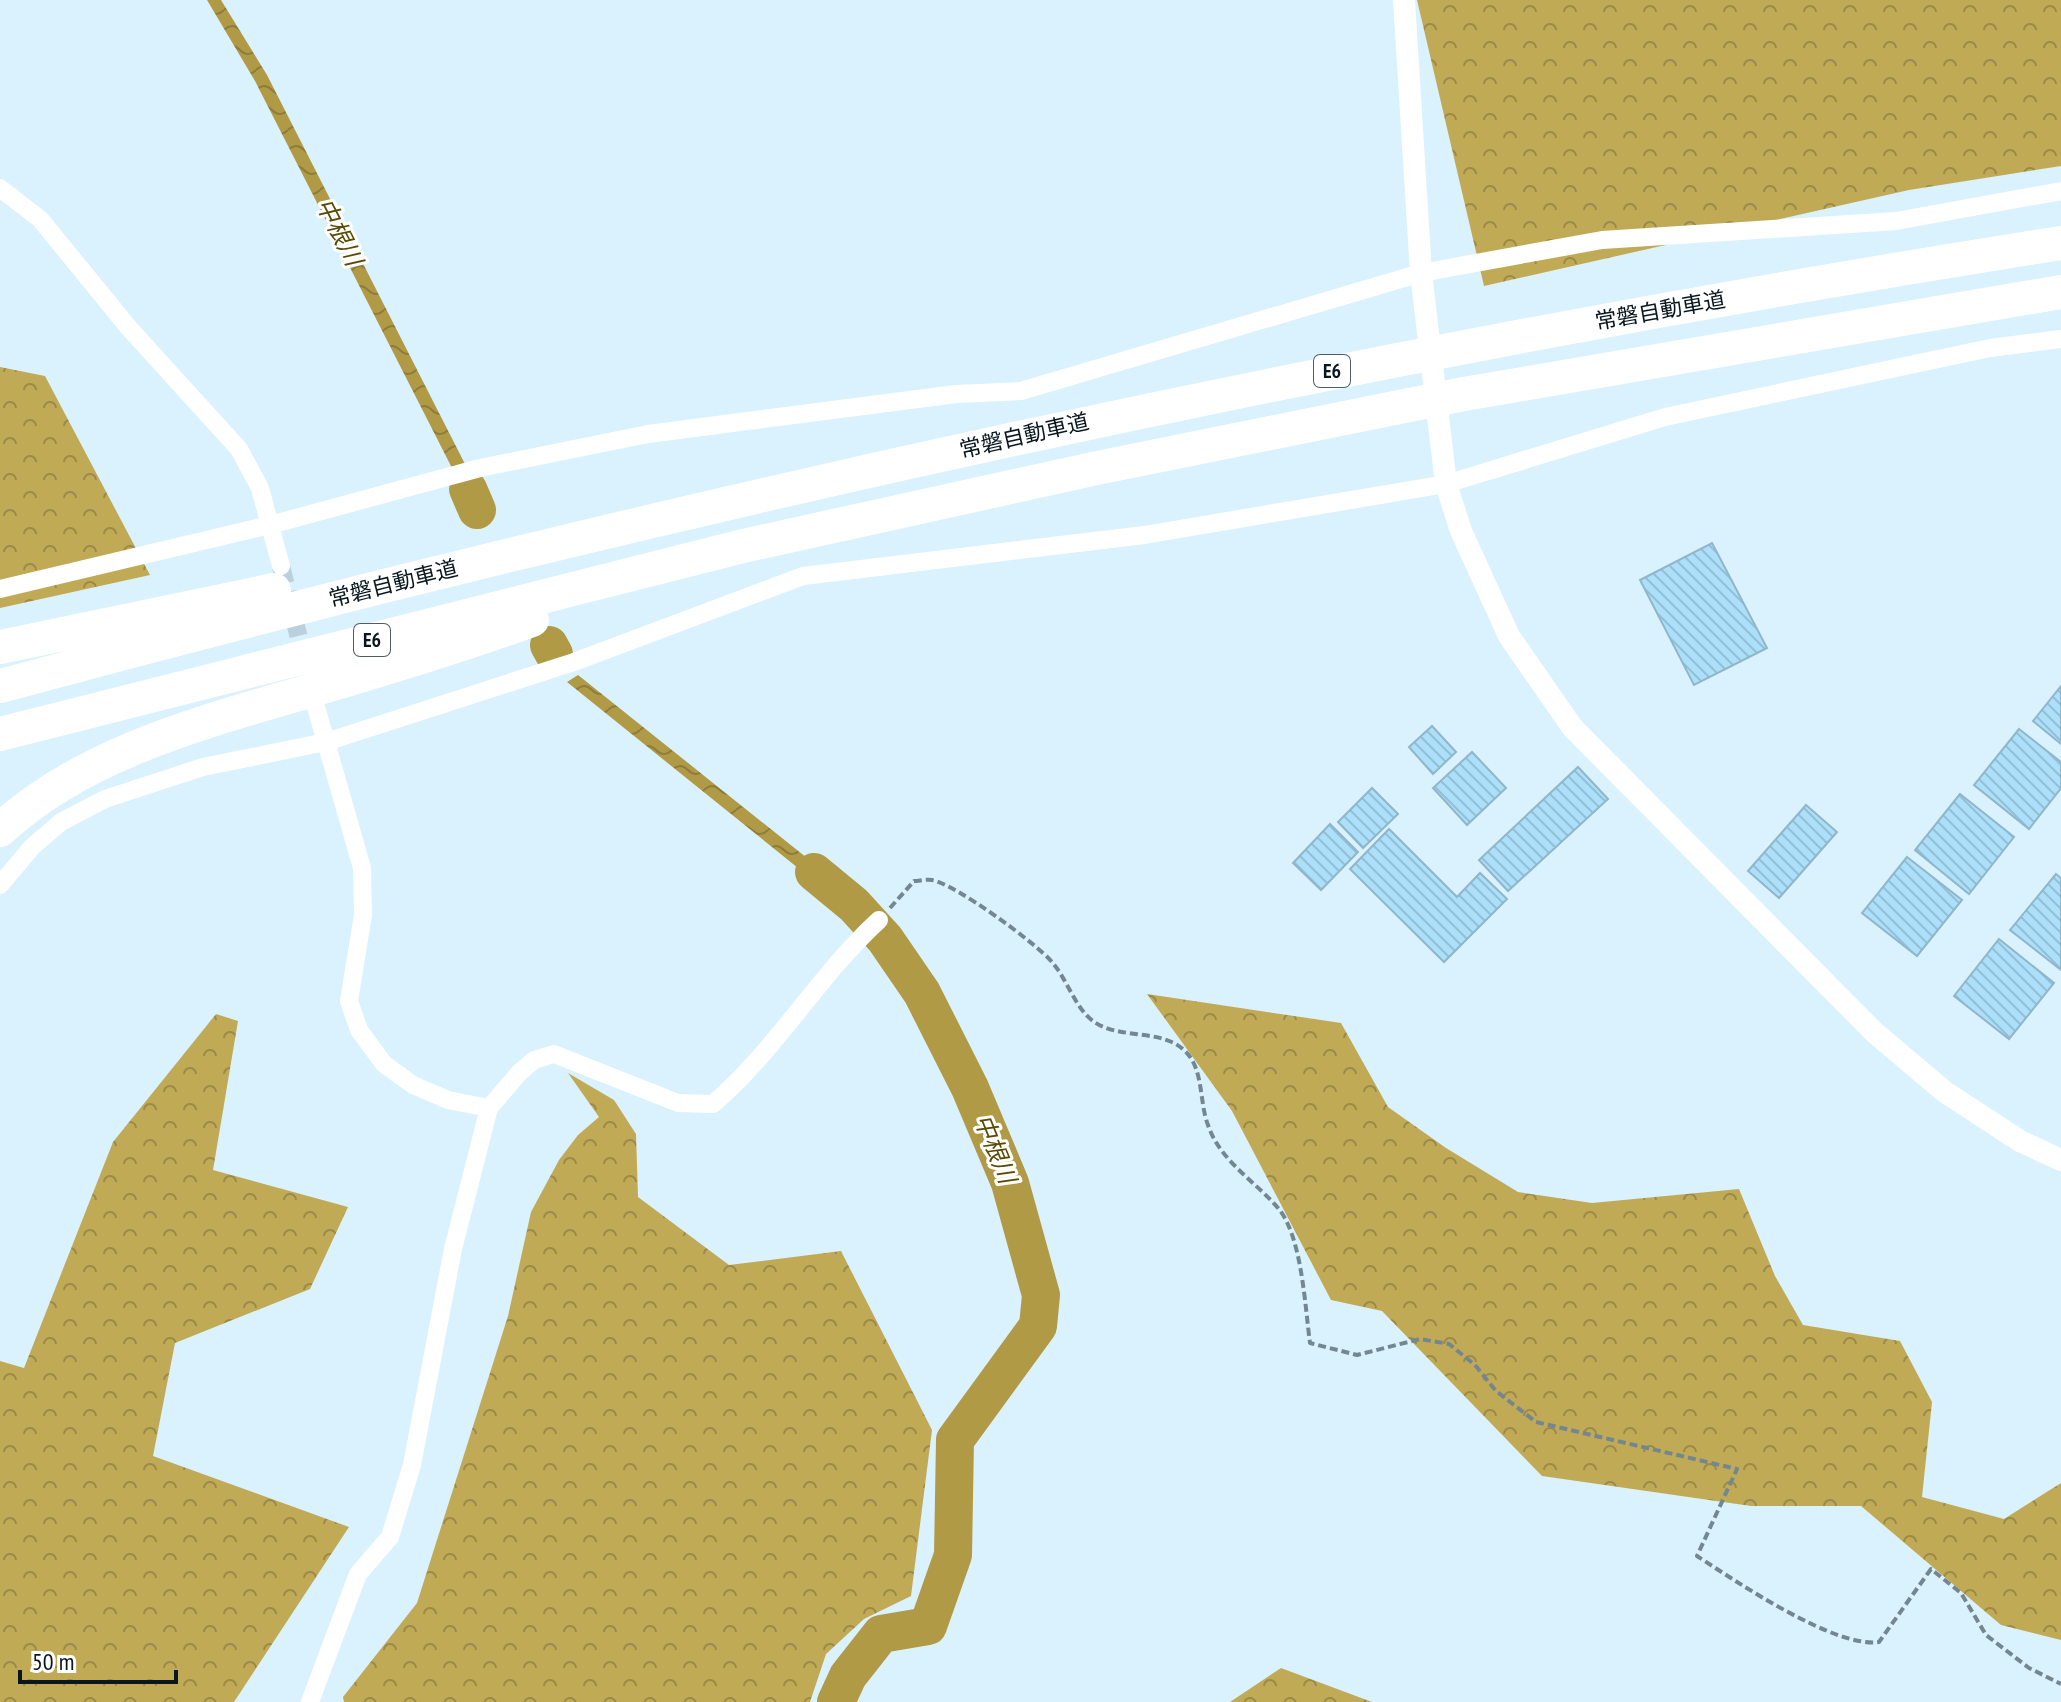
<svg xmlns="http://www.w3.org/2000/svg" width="2061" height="1702" font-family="'PT Sans Narrow','Noto Sans JP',sans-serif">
<defs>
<pattern id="forest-crowns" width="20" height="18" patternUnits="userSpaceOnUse" patternTransform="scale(2)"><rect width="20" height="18" fill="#c1aa56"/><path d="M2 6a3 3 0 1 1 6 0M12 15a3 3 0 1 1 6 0" fill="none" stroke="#9b8947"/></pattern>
<pattern id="water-waves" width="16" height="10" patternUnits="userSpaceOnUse" patternTransform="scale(2)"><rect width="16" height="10" fill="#b19a46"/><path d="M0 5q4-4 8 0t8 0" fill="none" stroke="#8e7d3a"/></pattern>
<pattern id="building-back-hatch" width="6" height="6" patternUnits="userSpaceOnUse" patternTransform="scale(2)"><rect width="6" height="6" fill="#ace0fa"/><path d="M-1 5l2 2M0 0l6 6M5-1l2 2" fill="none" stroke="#92bfd6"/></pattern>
</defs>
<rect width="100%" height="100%" fill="#daf1fe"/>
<path fill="url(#forest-crowns)" d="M1417,0H2061V166L1909,190L1484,286Z
M0,367L45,376L150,575L0,608Z
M1147,994L1341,1023L1388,1107L1446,1148L1518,1192L1592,1203L1739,1189L1775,1276L1803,1325L1900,1341L1932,1402L1922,1497L2004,1519L2061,1483V1640L2001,1625L1861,1506H1751L1542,1476L1382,1311L1331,1300L1232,1111Z
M216,1014L238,1021L213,1170L348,1207L310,1289L175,1343L153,1456L349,1527L234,1702H0V1361L24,1368L113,1142Z
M568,1073L614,1100L636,1134L638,1197L729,1265L841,1251L932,1430L911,1596L864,1619L826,1654L810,1702H344L343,1697L417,1603L508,1316L531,1212L559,1160L578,1135L599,1117Z
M1281,1668L1372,1702H1230Z"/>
<path fill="url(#water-waves)" d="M207,0H221L267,75L465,464L452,468L255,81Z
M578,675L827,874L858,901L849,909L567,682Z"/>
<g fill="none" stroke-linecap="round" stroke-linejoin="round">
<path stroke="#b19a46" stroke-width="38" d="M468,489L477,510
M549,645L554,654
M814,872L854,905L885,939L922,993L970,1088L1010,1183L1041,1295L1038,1326L955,1440L953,1555L928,1626L881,1634L848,1676L836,1702"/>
</g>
<path fill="url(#building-back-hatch)" stroke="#8fb6c9" stroke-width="2" d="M1712,543L1767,648L1694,685L1640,580Z
M2061,686V744L2033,721Z
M1432,726L1456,752L1433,774L1409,747Z
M2019,729L2061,762V788L2029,829L1974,785Z
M1472,752L1506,788L1467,825L1433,788Z
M1578,767L1608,799L1508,891L1479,860Z
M1372,788L1398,814L1363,848L1338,822Z
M1960,794L2014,837L1969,894L1915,850Z
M1806,805L1837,832L1779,898L1748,871Z
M1330,824L1358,852L1321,890L1293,863Z
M1389,829L1457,897L1480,873L1507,899L1444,962L1350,869Z
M1907,857L1962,900L1917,956L1862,913Z
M2056,874L2061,878V970L2010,930Z
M1999,939L2054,983L2009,1039L1954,996Z"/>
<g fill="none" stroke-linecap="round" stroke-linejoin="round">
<path stroke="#bad0dc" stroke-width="18" stroke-dasharray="18 9" stroke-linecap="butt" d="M281,566L305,662"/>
<path stroke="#748791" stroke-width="4" stroke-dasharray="8 4" stroke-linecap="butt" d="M890,908L914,881C919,881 926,879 932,880C955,884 1036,943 1052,962C1067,979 1075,1008 1093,1021C1118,1040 1162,1028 1185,1051C1204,1069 1199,1102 1208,1125C1220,1161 1255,1181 1278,1208C1302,1236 1305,1307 1310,1343L1357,1355L1420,1339L1449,1344L1475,1365L1496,1391L1536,1422L1737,1469L1697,1556C1737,1582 1834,1648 1879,1642L1931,1569L1961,1593L1986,1635L2029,1668L2061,1684"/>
<path stroke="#fff" stroke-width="18" d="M0,188L40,219L129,328L239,449L260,488L281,566
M0,589L270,525L480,468L648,434L956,394L1021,391L1421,273L1602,240L1896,221L2061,191
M316,707L362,868L363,915L349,1001L359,1030L384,1064L413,1085L448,1100L489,1108
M0,885L32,847L61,822L105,799L203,767L326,742L574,662L803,576L1144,535L1446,484L1665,417L1990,348L2061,339
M310,1702L358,1574L390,1537L412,1465L453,1249L489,1108L519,1073L534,1060L554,1054L678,1103L713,1104C776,1050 818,976 879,920"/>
<path stroke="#fff" stroke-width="22" d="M1404,0L1421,273L1446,484L1461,531L1509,636L1572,727L1874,1032L1945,1092L2020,1141L2061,1160"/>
<path stroke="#fff" stroke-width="34" d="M0,647L274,590
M0,686C679,503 1366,352 2061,243
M0,734L743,546L1097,468L1464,394L2061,292
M0,830C85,751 208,721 316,689C388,668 460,646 532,620"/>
</g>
<g text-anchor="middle" stroke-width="6" stroke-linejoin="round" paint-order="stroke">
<g fill="#fff" stroke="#525d62" stroke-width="2">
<rect x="1314" y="355" width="36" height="32" rx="6"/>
<rect x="354" y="624" width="36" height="32" rx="6"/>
</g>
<g font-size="20" font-weight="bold" fill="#08171e">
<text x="1332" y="378">E6</text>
<text x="372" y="647">E6</text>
</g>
<g font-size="22" fill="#08171e" stroke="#fff">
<text transform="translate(1660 310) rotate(-10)" y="8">常磐自動車道</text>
<text transform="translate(1024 435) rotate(-13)" y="8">常磐自動車道</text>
<text transform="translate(393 583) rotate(-14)" y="8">常磐自動車道</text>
</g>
<g font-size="24" font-style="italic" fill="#5a4a05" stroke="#fff">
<text transform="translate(339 232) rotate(63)" y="8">中根川</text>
<text transform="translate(995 1149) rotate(68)" y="8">中根川</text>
</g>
</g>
<path d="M20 1670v12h156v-12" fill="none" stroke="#08171e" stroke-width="4"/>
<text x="32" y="1670" font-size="24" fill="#08171e" stroke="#ffffff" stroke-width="6" paint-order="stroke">50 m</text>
</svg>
